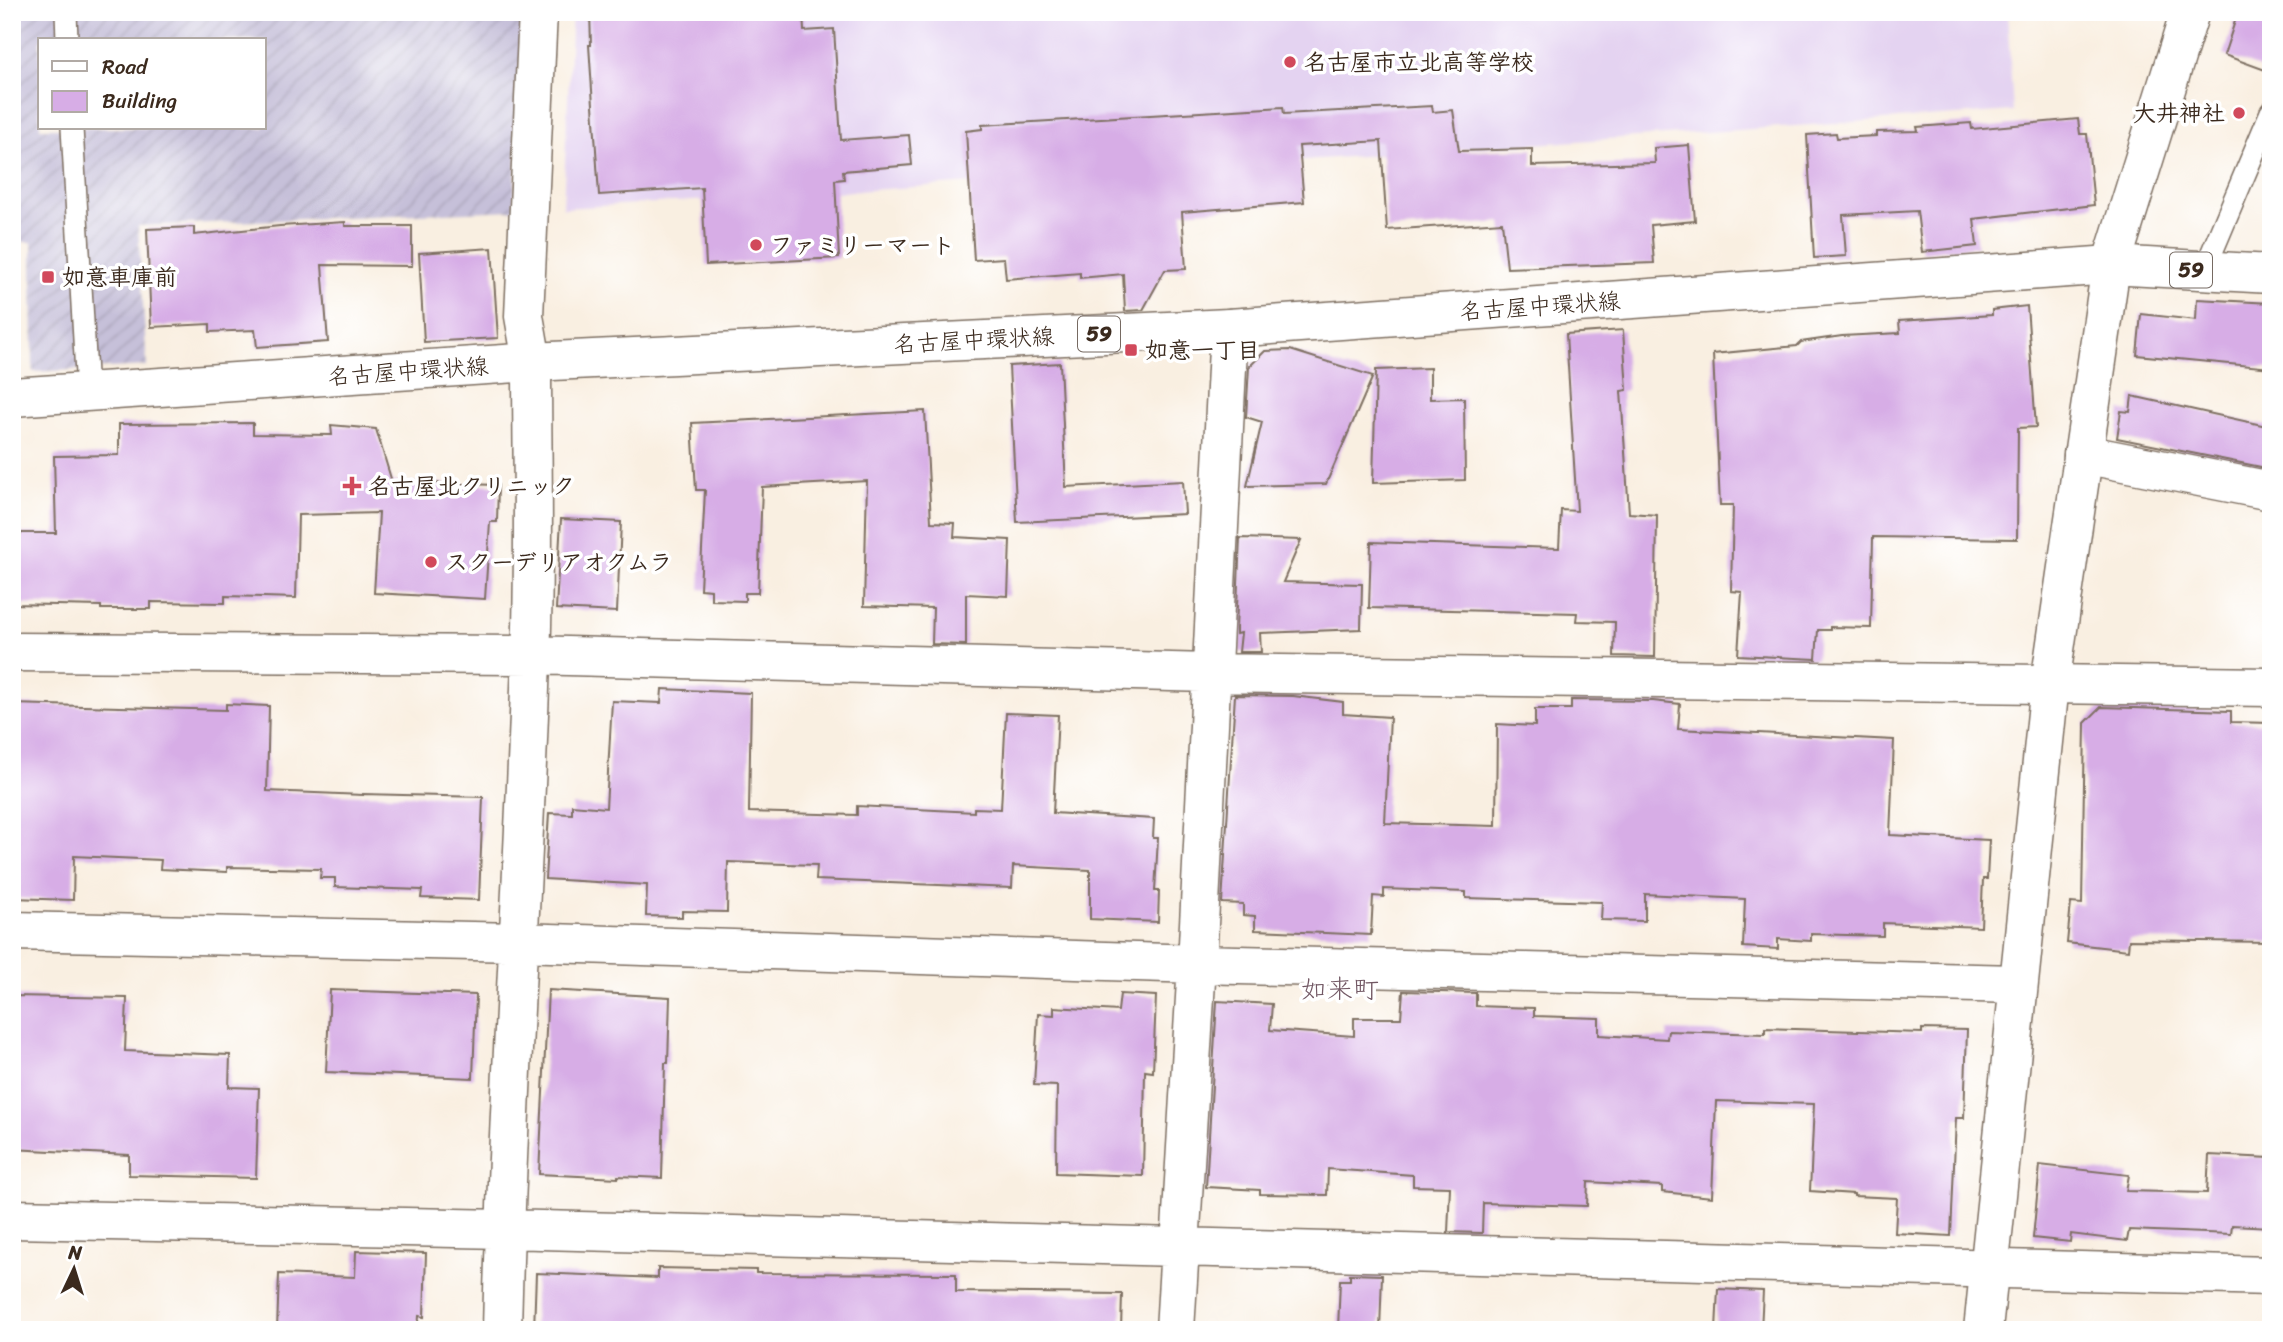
<svg xmlns="http://www.w3.org/2000/svg" width="2283" height="1342" font-family="Sriracha,'Klee One',sans-serif">
<defs>
<pattern id="industrial-furrows" width="10" height="10" patternUnits="userSpaceOnUse" patternTransform="scale(1.75)"><rect width="10" height="10" fill="#c6c0d9"/><path d="M-1 1l2-2M0 10L10 0M9 11l2-2" fill="none" stroke="#aba5ba"/></pattern>
</defs>
<rect width="100%" height="100%" fill="#fff"/>
<filter id="ink" filterUnits="userSpaceOnUse"><feTurbulence type="fractalNoise" baseFrequency=".0143" numOctaves="2"/><feDisplacementMap in="SourceGraphic" scale="14" xChannelSelector="R" yChannelSelector="G"/><feConvolveMatrix kernelMatrix="1 2 1 2 8 2 1 2 1" color-interpolation-filters="sRGB"/></filter>
<filter id="wash" filterUnits="userSpaceOnUse"><feTurbulence type="fractalNoise" baseFrequency=".00686" numOctaves="4" result="noise"/><feDisplacementMap in="SourceGraphic" scale="28" xChannelSelector="R" yChannelSelector="G"/><feGaussianBlur stdDeviation="1.57" result="paint"/><feColorMatrix in="noise" values="0 0 0 0 0 0 0 0 0 0 0 0 0 0 0 0 0 1.4 0 .05"/><feComposite in="paint" operator="in"/></filter>
<g filter="url(#wash)">
<rect width="100%" height="100%" fill="#f9efe1"/>
<path fill="#e4d3f1" d="M572,12H2007L2013,111L783,196L563,208Z"/>
<path fill="url(#industrial-furrows)" fill-rule="evenodd" d="M12,12H523L514,210L138,226L147,366L33,372L32,242H12ZM40,40H264V128H40Z"/>
<g id="blocks">
<path fill="#d7ade6" d="M590,12H803L804,31L834,29L841,140L909,135L912,165L843,171L844,179L835,180L839,258L706,265L702,188L599,195L589,45H591Z
M2238,12H2271V52L2265,70L2224,55Z
M1432,106L1433,112L1453,110L1459,151L1532,149V166L1655,163L1654,148L1689,145L1695,221L1651,225L1654,263L1507,268L1502,222L1387,230L1381,141L1299,146L1304,202L1182,212L1186,269L1165,270L1143,310L1125,311L1123,274L1080,278V273L1006,279L1004,258L974,260L966,131L982,129V125L1283,107L1284,114Z
M2078,119L2080,134H2087L2094,205L1974,219L1977,246L1922,252L1917,211L1843,215L1846,256L1814,258L1807,135L1836,133L1837,138L1876,136V132L1918,131L1917,127L1971,123L1972,129Z
M345,222V226H412V266L322,265L328,342L257,347L255,330L210,332V324L151,327L147,229L194,227V235L280,226Z
M492,248L498,338L424,342L419,253Z
M2197,299L2271,303V368L2137,355L2141,314L2196,320Z
M2027,306L2036,427L2018,428L2017,539L1873,537L1871,628L1830,627V630H1818L1816,659L1738,655L1742,592L1731,591L1733,505H1720L1713,354L1797,346L1801,342L1842,336L1900,333L1899,321L1992,315V310Z
M1623,330L1627,390L1621,391L1629,513L1657,515L1655,657L1614,656L1615,622L1576,621L1577,613L1369,608L1371,542L1559,548L1561,510L1577,511L1566,334Z
M1290,350L1373,376L1326,484L1247,486L1262,422L1246,417L1249,367L1265,351Z
M1060,363L1066,487L1183,481L1185,514L1017,522L1009,366Z
M1430,368V399L1464,398L1465,480L1373,483L1376,370Z
M2132,396L2271,427V469L2117,438L2121,411L2130,412Z
M925,411L931,522L955,523L954,537L1010,540L1008,596L966,594V645L932,644L933,608L864,606L867,481L762,487L758,593H745V601L711,600V590L700,589L705,490H696L692,423Z
M253,423V434L332,435L331,425L376,429L392,482L498,485L497,522H490L485,599L374,593L379,513L298,515L296,598L225,596V603L151,602V609H101V606L12,604V533H56L54,456L119,455V424Z
M561,519L621,522L617,612L556,609Z
M1240,538L1301,540L1283,582L1362,584L1361,629L1260,633L1261,652H1239L1241,633L1236,634V629Z
M662,689L751,693L749,812L857,815V806L974,812V808L1001,809L1006,713L1058,715L1053,813L1154,819L1153,838H1158L1155,891H1159L1158,922L1090,919V870L1013,866L1012,888L816,880L817,865L728,862L727,912L682,911V917L646,916L647,885L545,879L549,813L572,814V805L606,808L612,701L661,703Z
M1235,695L1293,696L1343,702V714L1390,717L1385,823L1496,826L1497,724L1535,726V709H1571V700L1653,701L1680,704L1678,729L1894,740L1890,835L1989,840L1987,879H1983L1981,927L1883,923V936L1811,934V941L1778,939V949L1743,947L1745,899L1645,894V921L1601,920L1602,902L1466,898V892L1384,889V897L1373,896L1371,935L1255,930V916L1243,915V904L1222,903Z
M12,704L226,710V704L269,706L267,791L363,795V794L483,797L479,900L421,898L422,890L335,887V878H320L321,869L227,867V872L160,869L161,860L74,856L73,900L12,898Z
M2101,707L2231,711V722L2271,723V942L2129,940L2128,950L2067,943L2071,903L2082,904L2085,723Z
M330,990L476,995L473,1078L326,1072Z
M548,990L670,997L668,1063H665L662,1178L618,1176V1178L539,1174Z
M1403,991L1476,993V1006L1534,1008V1016L1599,1018V1035L1667,1039L1668,1031L1765,1034V1028L1922,1033V1029L1967,1030L1964,1118H1956L1951,1236L1895,1233L1897,1198L1854,1196V1194L1810,1191L1814,1104L1716,1101L1712,1197L1662,1192V1186L1588,1182L1587,1206L1483,1203L1482,1233L1448,1232L1450,1187L1413,1186V1175L1328,1169L1327,1195L1260,1194V1190L1206,1187L1217,1001L1272,1004L1270,1030L1354,1036V1018H1401Z
M1120,994L1156,996L1153,1072L1145,1071L1143,1176L1056,1173L1057,1086L1034,1085L1038,1014L1054,1015V1007L1118,1011Z
M12,996L127,998L125,1051L230,1055L229,1087L259,1088L256,1178L129,1175V1155L12,1149Z
M2209,1155L2271,1158V1227L2232,1225L2231,1234L2129,1230L2127,1241L2071,1234L2070,1242L2033,1238L2040,1165L2129,1175L2126,1191L2207,1193Z
M356,1251L426,1253L424,1317L419,1316L418,1330H277L279,1274L355,1277Z
M658,1268L756,1270V1273L956,1274V1292L1122,1294L1121,1330H534L536,1273L658,1278Z
M1350,1274L1382,1275L1380,1330H1338L1340,1280H1350Z
M1718,1289L1763,1291L1761,1330H1716Z"/>
</g>
</g>
<g filter="url(#ink)">
<use href="#blocks" fill-opacity="0" stroke="#7e6f62" stroke-width="2"/>
<g fill="none" stroke-linecap="round" stroke-linejoin="round">
<g stroke="#7e6f62" stroke-width="24">
<path id="lane" d="M66,12L67,40
M72,128L87,392
M2204,271L2271,112"/>
</g>
<g stroke="#7e6f62" stroke-width="41">
<path id="street" d="M2083,454L2271,491
M12,652L531,655L1210,673L2271,687
M12,931L520,942L1197,964L2018,984
M12,1219L504,1229L2271,1276
M502,1330C507,1106 524,882 531,659C535,560 532,461 532,362L524,316L538,12
M1175,1330L1197,964L1229,328"/>
</g>
<g stroke="#7e6f62" stroke-width="41">
<path id="secondary" d="M1983,1330L2050,684L2111,265L2190,12"/>
</g>
<g stroke="#7e6f62" stroke-width="41">
<path id="primary" d="M12,397L532,362L1229,328L2111,265L2271,274"/>
</g>
<use href="#lane" stroke="#fff" stroke-width="21"/>
<use href="#street" stroke="#fff" stroke-width="38"/>
<use href="#secondary" stroke="#fff" stroke-width="38"/>
<use href="#primary" stroke="#fff" stroke-width="38"/>
</g>
</g>
<g fill="#d1495b" stroke="#fff" stroke-width="2.5">
<circle cx="1290" cy="62" r="7"/>
<circle cx="2239" cy="113" r="7"/>
<circle cx="756" cy="245" r="7"/>
<rect x="41" y="270" width="14" height="14" rx="3.5"/>
<rect x="1124" y="343" width="14" height="14" rx="3.5"/>
<path d="M348.5 475.5h7v7h7v7h-7v7h-7v-7h-7v-7h7z"/>
<circle cx="431" cy="562" r="7"/>
</g>
<g text-anchor="middle" stroke-width="7" stroke-linejoin="round" paint-order="stroke">
<g fill="#fff" stroke="#766a62" stroke-width="2">
<rect x="2170" y="252.5" width="42" height="35" rx="5"/>
<rect x="1078" y="316.5" width="42" height="35" rx="5"/>
</g>
<g font-size="21" font-weight="bold" fill="#3b2a1e">
<text x="2191" y="277">59</text>
<text x="1099" y="341">59</text>
</g>
<g font-size="23" font-weight="bold" fill="#3b2a1e" stroke="#fff" text-anchor="start">
<text x="1304" y="70">名古屋市立北高等学校</text>
<text x="2225" y="121" text-anchor="end">大井神社</text>
<text x="770" y="253">ファミリーマート</text>
<text x="62" y="285">如意車庫前</text>
<text x="1145" y="358">如意一丁目</text>
<text x="368" y="494">名古屋北クリニック</text>
<text x="445" y="570">スクーデリアオクムラ</text>
</g>
<g font-size="23" fill="#3b2a1e" stroke="#fff">
<text transform="translate(1540 306) rotate(-4)" y="8">名古屋中環状線</text>
<text transform="translate(974 340) rotate(-3)" y="8">名古屋中環状線</text>
<text transform="translate(408 371) rotate(-4)" y="8">名古屋中環状線</text>
</g>
<g font-size="26" fill="#725864" stroke="#fff">
<text x="1340" y="998">如来町</text>
</g>
</g>
<rect width="2283" height="1342" fill="none" stroke="#fff" stroke-width="42"/>
<rect x="38" y="38" width="228" height="91" fill="#ffffff" stroke="#b1aaa5" stroke-width="2"/>
<rect x="52" y="61" width="35" height="10" fill="#ffffff" stroke="#b1aaa5" stroke-width="2"/>
<text x="102" y="74" font-size="21" fill="#3b2a1e">Road</text>
<rect x="52" y="91" width="35" height="21" fill="#d7ade6" stroke="#b1aaa5" stroke-width="2"/>
<text x="102" y="108" font-size="21" fill="#3b2a1e">Building</text>
<g transform="translate(74 1269) rotate(4)" stroke="#ffffff" stroke-width="5" paint-order="stroke">
<path d="M0-5L12 26L0 18L-12 26Z" fill="#3b2a1e"/>
<text y="-10" font-size="19" font-weight="bold" text-anchor="middle" fill="#3b2a1e">N</text>
</g>
</svg>
